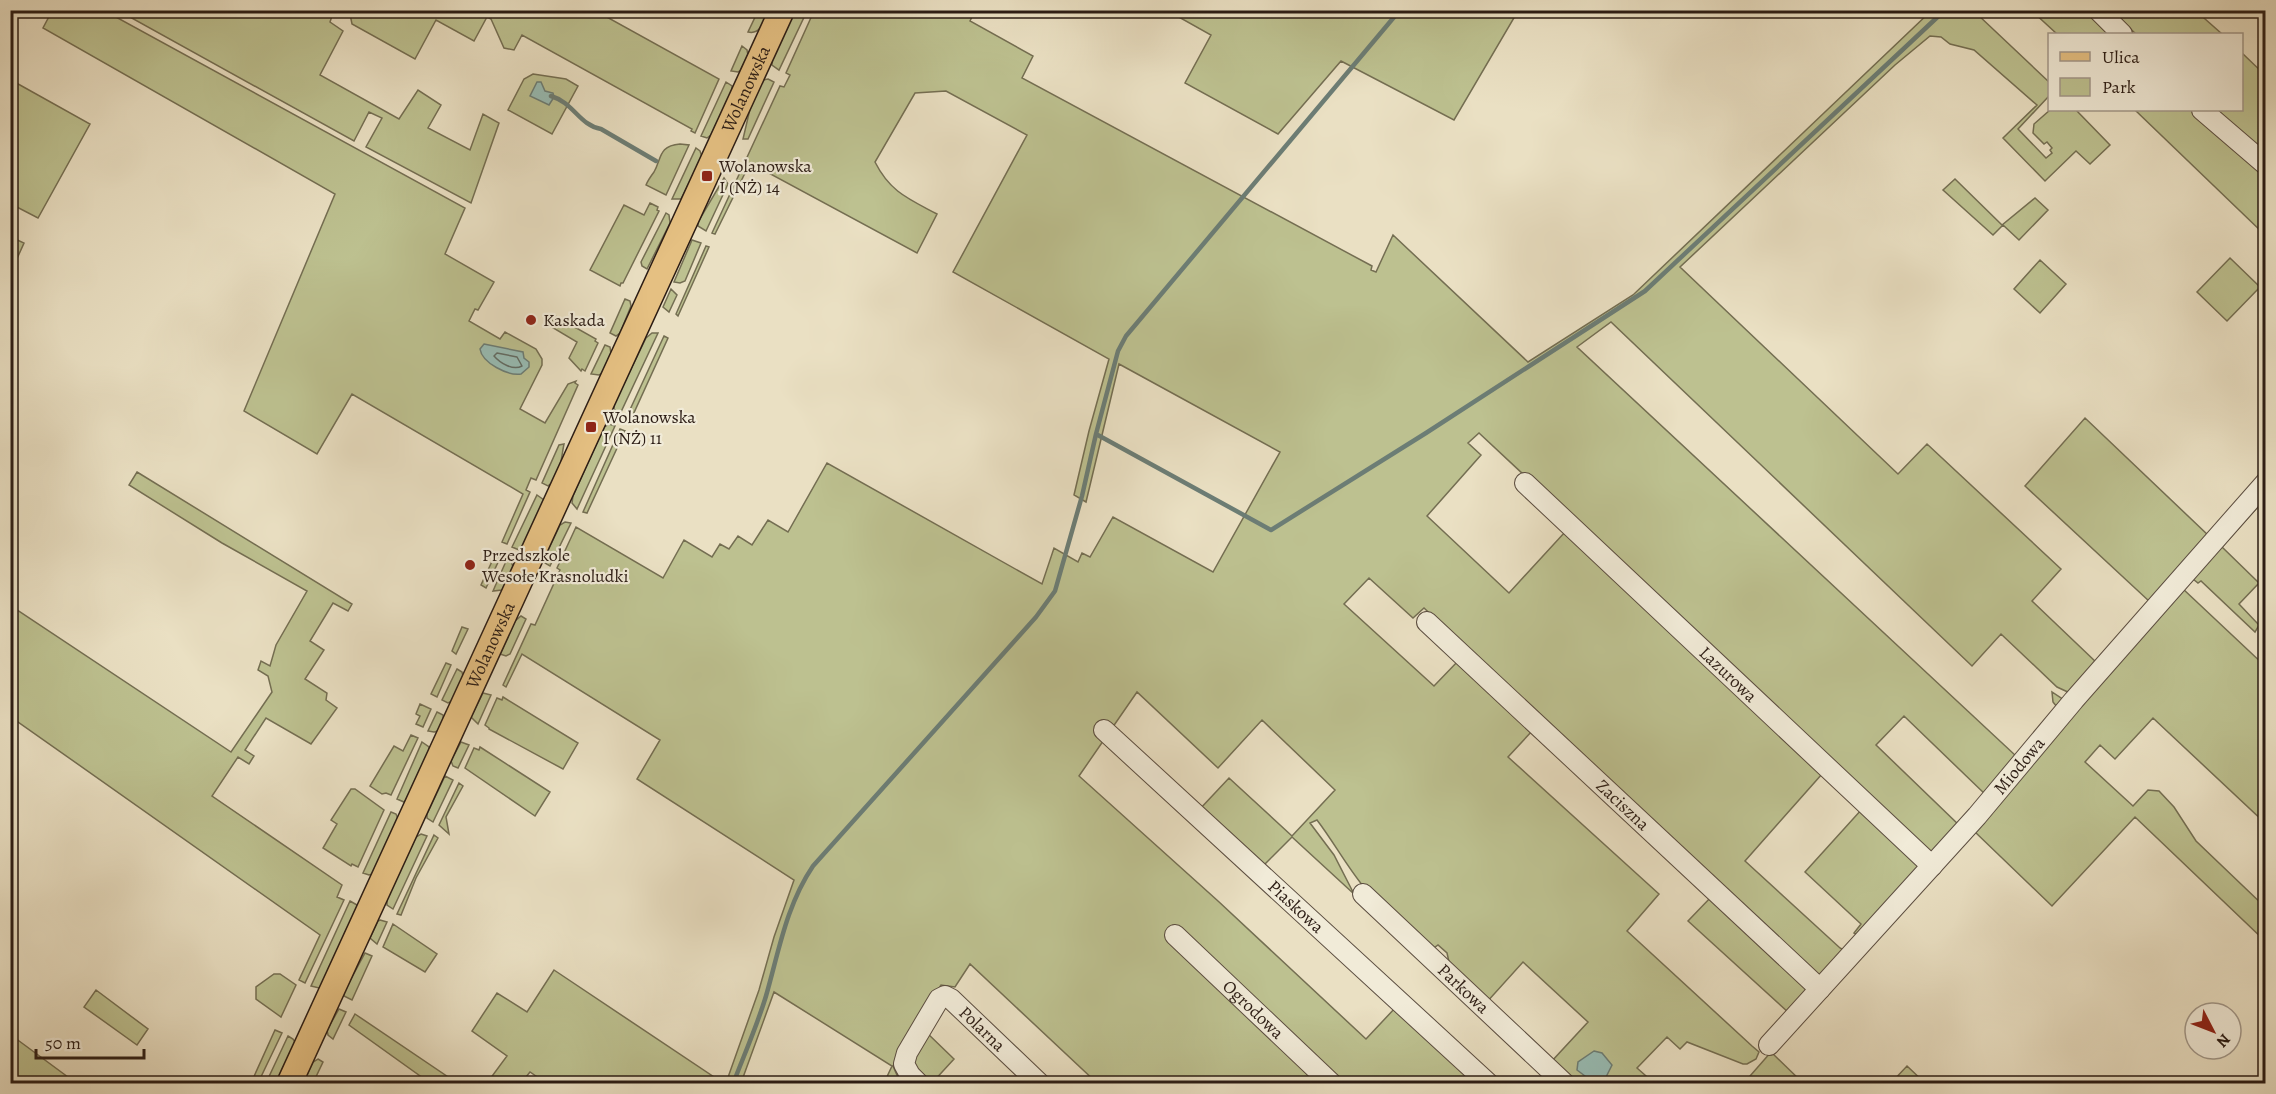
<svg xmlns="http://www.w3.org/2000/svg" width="2276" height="1094" font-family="Alegreya,serif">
<rect width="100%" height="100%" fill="#eae0c3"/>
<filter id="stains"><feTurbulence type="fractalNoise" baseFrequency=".00333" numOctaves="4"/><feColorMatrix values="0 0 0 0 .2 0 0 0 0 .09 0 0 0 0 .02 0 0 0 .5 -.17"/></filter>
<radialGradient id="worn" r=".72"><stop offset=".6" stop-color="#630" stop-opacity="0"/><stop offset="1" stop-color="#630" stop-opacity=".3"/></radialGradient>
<path fill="#bdc190" stroke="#746e52" stroke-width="1.5" d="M328,10L333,13L330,22L343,31L320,75L399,119L418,90L441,105L428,128L470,150L483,114L499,123L471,203L366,147L382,118L369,112L354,141L119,11Z
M352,10L596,11L719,79L695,133L691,131L692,129L522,35L514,50L504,48L491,19L487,17L474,41L436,20L415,59L352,24L350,14Z
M52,11H105L465,208L445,254L494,282L478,310L475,309L469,321L500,339L505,332L536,349L542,359V365L520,409L545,423L568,384L576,381L575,383L578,385L536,480L531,478L526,490L530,492L507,544L502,542L523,494L352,394L317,454L244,411L335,194L43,28Z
M758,11H768C764,21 761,35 748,32Z
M795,11H807L779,70L772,65V60Z
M814,11H975L970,21L1033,56L1022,78L1372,266L1371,270L1376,272L1393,235L1528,362L1633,295L1931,11H1977V14L2049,82V96L2018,129L2046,158L2052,153L2050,150L2052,148L2047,142L2044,144L2033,133L2034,124L2050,110H2076L2110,145L2090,164L2076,151L2045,181L2003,138L2037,105L1974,50L1950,44L1941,37L1930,36L1895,65L1680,267L1898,474L1927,444L2061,569L2032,601L2097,663L2070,693L2057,687L2001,634L1972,666L1611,322L1577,347L2016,756L2057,707L2053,702L2052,692L2064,700L1988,797L1904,716L1876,745L1961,827L1931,855L1479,433L1468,443L1481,455L1427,516L1509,593L1565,532L1822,774L1745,861L1840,948L1847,952L1821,981L1424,608L1413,618L1369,578L1344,604L1434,686L1459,660L1533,730L1508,757L1659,894L1627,931L1752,1046L1759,1052L1756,1059L1747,1064H1743L1687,1042L1680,1049L1667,1037L1637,1068L1654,1083H1574L1551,1062L1588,1022L1523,962L1486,1003L1451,971L1447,953L1438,945L1431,950C1408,929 1383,910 1363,886C1346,865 1333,841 1317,820L1310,823L1334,855L1354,894L1292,837L1262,867L1199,810L1229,778L1292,836L1335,790L1262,720L1218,768L1137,692L1079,776L1218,901L1366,1039L1396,1007L1467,1073L1458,1083H1097L970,964L955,987L941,985L914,1027L893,1066L897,1075L904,1083H884L892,1066L774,992L741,1083H726L759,990L774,937L794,880L637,779L660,740L522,654L506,687L503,685L531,624L535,625L560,570L557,568L576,527L663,578L684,540L712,557L720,544L729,549L738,536L752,545L768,520L788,532L827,463L1042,584L1054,548L1078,562L1082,553L1090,557L1113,517L1213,572L1280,452L1119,364L1086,502L1074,495L1089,431L1109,359L953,272L1027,135L946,91L915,93L875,162C890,192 909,199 937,214L917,253L750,163L715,234L712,233L780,86L784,87L790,75L786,73Z
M1168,11H1518L1454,120L1341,61L1278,134L1185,83L1211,35Z
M2032,11H2091L2117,34H2057Z
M2111,11H2196L2222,34H2136Z
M742,46L747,50L748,55L740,71L738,72L731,71Z
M2242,53L2265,75V235L2135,110H2242Z
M533,74L566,79L578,86L552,134L508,110L524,79Z
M768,79L774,82L748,139H743L750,109L763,80Z
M11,80L90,124L38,218L11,204Z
M726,82L732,86V91L711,135L707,138L701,136Z
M680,144L689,145L666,195L646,185C648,180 651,176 654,172C662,158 658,146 680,144Z
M696,148L700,151L702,157L681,199H672Z
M724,178L728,184L706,231L698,226V222Z
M1955,179L2002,225L2035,198L2048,210L2019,240L2003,225L1993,235L1943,190Z
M650,203L658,207L657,210L659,211L623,283H621L620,286L590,270L624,205L644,215Z
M666,213L669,215L670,223L647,269L642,266L641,262Z
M11,237L24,243L11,272Z
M692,240L701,243L685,281L680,283L674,282Z
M706,246L709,247L678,316L676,314Z
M2230,258L2260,287L2227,321L2197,292Z
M2040,260L2066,284L2040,313L2014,289Z
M671,289L677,295L669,312L663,307Z
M625,299L630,301L631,306L620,333L616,336L610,333Z
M555,316L596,339L595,341L598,343L585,371L582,369L581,371L569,358L577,342L550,326Z
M652,333H658L620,414L614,409V404L646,338Z
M664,336L668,338L632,417L628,414Z
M605,345L610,347L611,354L602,373L599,375L591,374Z
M2085,418L2209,536L2150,602L2025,486Z
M609,424L615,426L577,509L572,503L573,496L604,427Z
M620,429L625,431L587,513L583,512Z
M564,444C561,458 561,478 548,486L542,483L559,445Z
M137,472L352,604L348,611L333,603L310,641L324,650L305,679L327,693L326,700L337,708L311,744L266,718L245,750L254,756L249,764L238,757L212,796L342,885L337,897L344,900L305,983L299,980L320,935L11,717V606L231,752L272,692L268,676L258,670L261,661L270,666L276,645L307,591L222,543L129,485Z
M2265,489V499L2222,547L2259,583L2239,604L2259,625L2255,632L2201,581L2198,583L2193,579Z
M537,495L544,500L523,548L519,550L512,547Z
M565,522L571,523L550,566L545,563L544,559L560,525Z
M495,555L500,558L486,588L481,585Z
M507,559L511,561L513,567L502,590L493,591Z
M2182,588L2265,666V823L2153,718L2115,759L2100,745L2085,762L2133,806L2148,790L2159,791L2174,807L2196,841L2265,907V941L2135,817L2052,906L1975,832L2074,708Z
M521,616L526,619L510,654L506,656L500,654L515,621Z
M462,627L468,629L456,654L452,651Z
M446,663L451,665L437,697L431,694Z
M457,669L462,672L463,676L452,701L448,703L442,700Z
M483,693L491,695L478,724L471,717Z
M503,697L578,743L563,769L489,729V728L485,725L497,698L502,700Z
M420,704L431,709L423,727L416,724L420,716L416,714Z
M437,712L443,715C444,722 441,732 434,732L428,731Z
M411,735L418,738L391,795L386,793L382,794L370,786L394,746L403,751Z
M422,742L429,747V750L406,800L404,802L397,799Z
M461,742L469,745L458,768L453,766L451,761Z
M480,747L550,792L535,816L465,768L474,748L479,750Z
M445,776L453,780L433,822L427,818V814Z
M459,783L463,786L446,817L449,834L439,825Z
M351,789H355L384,810L358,867L352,864L351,866L323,848L337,824L331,820Z
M1862,809L1923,867L1861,937L1854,933L1861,924L1805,872Z
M391,812L396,814L398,819L373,874L369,875L363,873Z
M421,834L427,836L393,909L387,905V899L416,837Z
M434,835L438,838L416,878L401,915L397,914Z
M1712,896L1811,989L1789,1013L1688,921Z
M350,901L357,905V908L321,987L319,988L311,986Z
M380,920L387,922L377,944L370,938L378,921Z
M393,924L437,954L425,972L383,947Z
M365,953L372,956L352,1000L344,996V992Z
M554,970L723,1083H546L530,1072L521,1083H487L507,1056L472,1031L497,993L527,1012Z
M274,974H280L296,985L281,1017L256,999V987Z
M96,990L148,1029L137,1045L84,1007Z
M339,1009L346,1012L333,1039L328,1035L327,1030Z
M355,1014L457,1083H430L349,1025Z
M275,1030L282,1033L258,1083H251Z
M925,1031L954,1059L932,1083L914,1068L913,1056Z
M11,1035L76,1083H27L11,1071Z
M288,1036L293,1039L295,1042L276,1083H266Z
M1771,1052L1803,1083L1743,1084Z
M318,1059L323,1062L313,1083H303L313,1062Z
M1907,1066L1925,1083H1891Z"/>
<path fill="#98bdb5" stroke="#6c7d75" stroke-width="1.5" d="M537,82H541L545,91L553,93L554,97L549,105L530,96Z
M484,344L523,352L524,358L529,362V367L521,374C508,376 482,363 480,349Z
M1594,1051L1602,1053L1612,1065L1606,1077L1589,1079L1577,1070L1578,1062Z"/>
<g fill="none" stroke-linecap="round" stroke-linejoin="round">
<path stroke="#626c64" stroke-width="1.5" d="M497,353L517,357L522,366C513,371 500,363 494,356Z"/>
<path stroke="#6c7d75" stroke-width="4.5" d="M551,96C574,103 579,125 601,129L656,161
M1096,434L1271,530L1426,433L1645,291L1945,10
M733,1084C744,1055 757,1026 766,996C779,951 786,906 813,866L1036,617L1055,591L1082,496L1096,434L1118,351L1126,336L1400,10"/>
<g stroke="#5b4d40" stroke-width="22">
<g id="minor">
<path d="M2098,10L2122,34"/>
<path d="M2202,110L2266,165"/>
<path id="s1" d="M1525,483L1932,866"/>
<path id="s2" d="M1427,622L1820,989"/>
<path id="s3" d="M1104,730L1489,1084"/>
<path id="s4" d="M1363,894L1565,1084"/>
<path id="s5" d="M1175,935L1332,1084"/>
<path id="s6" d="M1769,1045L1977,816L2074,700L2266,482"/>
<path id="s7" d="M919,1084L910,1075L904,1064L907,1053L939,999L945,996L951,999L1040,1084"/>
</g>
</g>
<g stroke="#2b1c14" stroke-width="27">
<g id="major">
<path id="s8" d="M289,1084L782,10"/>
</g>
</g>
<use href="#minor" stroke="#f1ebd8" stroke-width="20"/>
<use href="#major" stroke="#e5c082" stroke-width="24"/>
</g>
<g fill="#8f2418" stroke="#f1ebd8" stroke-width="2">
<rect x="701" y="170" width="12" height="12" rx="3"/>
<circle cx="531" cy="320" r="6"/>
<rect x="585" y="421" width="12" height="12" rx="3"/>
<circle cx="470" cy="565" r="6"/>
</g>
<g text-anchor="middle" stroke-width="4.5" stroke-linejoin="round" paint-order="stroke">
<g font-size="18" fill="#2b1c14" stroke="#f1ebd8">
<text dy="6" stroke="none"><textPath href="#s8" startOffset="1095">Wolanowska</textPath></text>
<text dy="6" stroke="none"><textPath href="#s8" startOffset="483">Wolanowska</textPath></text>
<text dy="6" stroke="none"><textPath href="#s1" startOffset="279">Lazurowa</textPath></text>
<text dy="6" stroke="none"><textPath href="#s6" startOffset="375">Miodowa</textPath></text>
<text dy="6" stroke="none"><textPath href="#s2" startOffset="268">Zaciszna</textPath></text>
<text dy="6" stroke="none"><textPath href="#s3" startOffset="261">Piaskowa</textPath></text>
<text dy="6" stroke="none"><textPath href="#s4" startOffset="138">Parkowa</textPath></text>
<text dy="6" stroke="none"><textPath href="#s5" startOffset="108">Ogrodowa</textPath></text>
<text dy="6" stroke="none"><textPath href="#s7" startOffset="156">Polarna</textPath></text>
</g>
<g font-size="18" fill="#2b1c14" stroke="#f1ebd8" text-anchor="start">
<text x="719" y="172">Wolanowska<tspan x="719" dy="21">I (NŻ) 14</tspan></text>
<text x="543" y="326">Kaskada</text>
<text x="603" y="423">Wolanowska<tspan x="603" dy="21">I (NŻ) 11</tspan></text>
<text x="482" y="561">Przedszkole<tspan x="482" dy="21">Wesołe Krasnoludki</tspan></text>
</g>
</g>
<rect width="2276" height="1094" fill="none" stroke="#eae0c3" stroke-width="36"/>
<rect x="12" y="12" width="2252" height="1070" fill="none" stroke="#2b1c14" stroke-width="3"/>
<rect x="18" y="18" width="2240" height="1058" fill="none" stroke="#2b1c14" stroke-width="1.5"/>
<rect x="2048" y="33" width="195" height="78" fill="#f1ebd8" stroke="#a2988a" stroke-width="1.5"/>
<rect x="2060" y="52" width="30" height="9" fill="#e5c082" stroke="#a2988a" stroke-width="1.5"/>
<text x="2102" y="63" font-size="18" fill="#2b1c14">Ulica</text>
<rect x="2060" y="78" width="30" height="18" fill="#bdc190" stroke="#a2988a" stroke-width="1.5"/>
<text x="2102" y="93" font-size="18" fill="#2b1c14">Park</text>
<g transform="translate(2213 1031) rotate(132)"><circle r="28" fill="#f1ebd8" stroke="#a2988a" stroke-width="1.5"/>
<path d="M0-4.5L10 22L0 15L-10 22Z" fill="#8f2418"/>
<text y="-9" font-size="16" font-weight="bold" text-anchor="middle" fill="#2b1c14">N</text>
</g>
<path d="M36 1049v9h108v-9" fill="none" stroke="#2b1c14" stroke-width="3"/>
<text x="45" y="1049" font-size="18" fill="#2b1c14" stroke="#f1ebd8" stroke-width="4.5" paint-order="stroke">50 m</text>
<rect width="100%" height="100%" filter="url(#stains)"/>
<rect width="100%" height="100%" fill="url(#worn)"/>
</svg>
